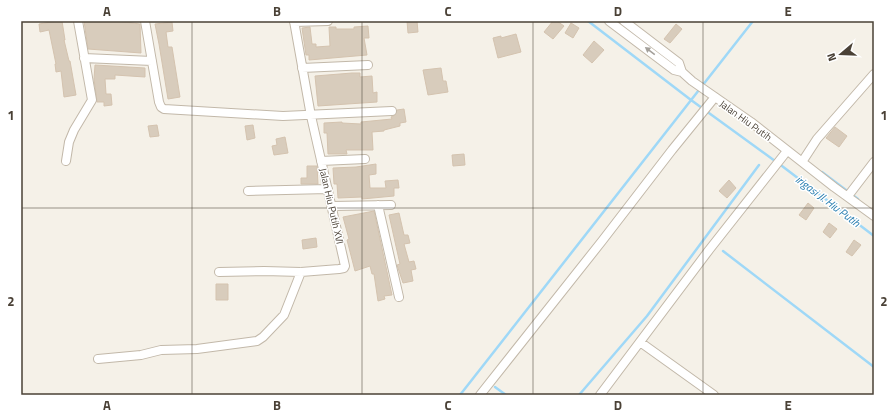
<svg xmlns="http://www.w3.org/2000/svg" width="895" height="416" font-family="'Titillium Web',sans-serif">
<rect width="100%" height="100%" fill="#f5f1e8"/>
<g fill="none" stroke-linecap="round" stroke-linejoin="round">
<path stroke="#9fd8f7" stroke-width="2.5" d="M588,21L691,100L775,161
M617,21L658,52
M782,166L874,236
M822,172L858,199
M723,251L874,367
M495,387L506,395
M460,395L753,21
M579,395L647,316L759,165"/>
</g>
<path fill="#d8ccbc" stroke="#d4c3af" d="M57,21H62L65,40H64L69,61H70L76,95L64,97L61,71L56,72L55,64H56L49,30L40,32L39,24Z
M84,21H118L140,24L141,53L88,49Z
M407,21H417L418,32L408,33Z
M553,21H557L564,26L553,39L544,32Z
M172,22L173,31L166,32L168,47H172L180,97L168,99L159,44L155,24Z
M571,23L579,28L573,38L565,33Z
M676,24L682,29L670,43L664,39Z
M368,26L369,38H364L367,55L309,60V55H306L302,28L310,27L312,44H316V47L330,46L329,27H336V29H354V27Z
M516,34L521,52L498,58L493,38L501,36V38Z
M594,41L604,50L592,63L583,55Z
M95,65L145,68V77L115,75V79H105L106,94H111L112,105L104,106V102H97L94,79Z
M441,68L443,81H446L448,92L428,95L423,70Z
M352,73H360V77L372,76L373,93L377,92V102L318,106L315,76Z
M404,109L406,122L400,123V126L384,130V131L372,132L373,150H346L347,154H328L327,133H324V123L342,122V123L361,124V122L392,119L391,117L395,115L397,110Z
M157,125L159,136L150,137L148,126Z
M253,125L255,138L247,140L245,126Z
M835,127L847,136L839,147L826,138Z
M285,137L288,153L274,155L272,146L277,145L276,139Z
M464,154L465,165L453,166L452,155Z
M376,164V174L369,175L370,188H386L385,181L398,180L399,188H394V196L362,199V197L338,198L337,184H334L333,168L356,167Z
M307,166H317L318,184H301V178H307Z
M729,180L736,188L727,198L719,191Z
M808,203L814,208L806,220L799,215Z
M374,211L392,295L384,296L385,299L378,301L374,274H372L370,266L355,271L347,240L349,239L343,217Z
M399,213L404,235H408L410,243L404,244L409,262L414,261L416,269L411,270L413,281L403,283L397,265L400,264L389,215Z
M829,223L837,229L830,238L823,232Z
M316,238L317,247L303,249L302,240Z
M854,240L861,245L852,256L846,252Z
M216,284H228V300H216Z"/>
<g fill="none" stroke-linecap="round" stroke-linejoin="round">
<g stroke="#c2b8a9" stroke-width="10">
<path id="minor" d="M145,21L159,102L161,107L164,109L283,116L392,111
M609,21L674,70L682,72
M624,21L679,63L682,72L692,81L751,122L834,187L874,216
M294,22L328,21
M84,58L152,61
M302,68L368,65
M66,161L69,142L74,130L92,100L78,21
M321,161L365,159
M802,162L817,139L874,74
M248,191L328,189
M848,196L874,162
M378,205L399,297
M332,206L391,205
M219,272L264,271L301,272L339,269L344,268L345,266L311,116L294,21
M640,342L714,395
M98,359L141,355L161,350L197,349L257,341L263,337L284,315L301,272
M480,395L602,241L672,150L715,97
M600,395L709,250L787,151"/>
</g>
<use href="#minor" stroke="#fff" stroke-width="8"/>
</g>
<defs><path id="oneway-solid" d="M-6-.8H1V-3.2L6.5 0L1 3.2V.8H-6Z"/></defs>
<use fill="#a4a09a" href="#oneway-solid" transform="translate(650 51) rotate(-143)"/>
<path fill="none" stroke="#4a4136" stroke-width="1" stroke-opacity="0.55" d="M192,21V395M362,21V395M533,21V395M703,21V395M21,208H874"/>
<g text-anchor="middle" stroke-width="3" stroke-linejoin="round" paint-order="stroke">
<g font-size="10" fill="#4a4136" stroke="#fff">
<text transform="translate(746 120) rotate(36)" y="4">Jalan Hiu Putih</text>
<text transform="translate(332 206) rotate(77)" y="4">Jalan Hiu Putih XVI</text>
</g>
<g font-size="11" font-style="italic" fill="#227aae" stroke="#fff">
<text transform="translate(828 201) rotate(37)" y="4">irigasi Jl. Hiu Putih</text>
</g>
</g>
<rect width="895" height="416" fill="none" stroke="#ffffff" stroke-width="44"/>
<g transform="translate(841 54) rotate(251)" stroke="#ffffff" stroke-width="3" paint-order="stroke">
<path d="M0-3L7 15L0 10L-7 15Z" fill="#4a4136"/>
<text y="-6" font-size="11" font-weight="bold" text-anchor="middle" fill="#4a4136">N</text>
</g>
<rect x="22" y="22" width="851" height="372" fill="none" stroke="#4a4136" stroke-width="1.5"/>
<g font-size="13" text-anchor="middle" font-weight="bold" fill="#4a4136">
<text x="107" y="16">A</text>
<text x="277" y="16">B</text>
<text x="448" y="16">C</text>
<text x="618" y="16">D</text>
<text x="788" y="16">E</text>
<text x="11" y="120">1</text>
<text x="884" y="120">1</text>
<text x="11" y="306">2</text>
<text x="884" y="306">2</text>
<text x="107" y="410">A</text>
<text x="277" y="410">B</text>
<text x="448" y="410">C</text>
<text x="618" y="410">D</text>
<text x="788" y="410">E</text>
</g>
</svg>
